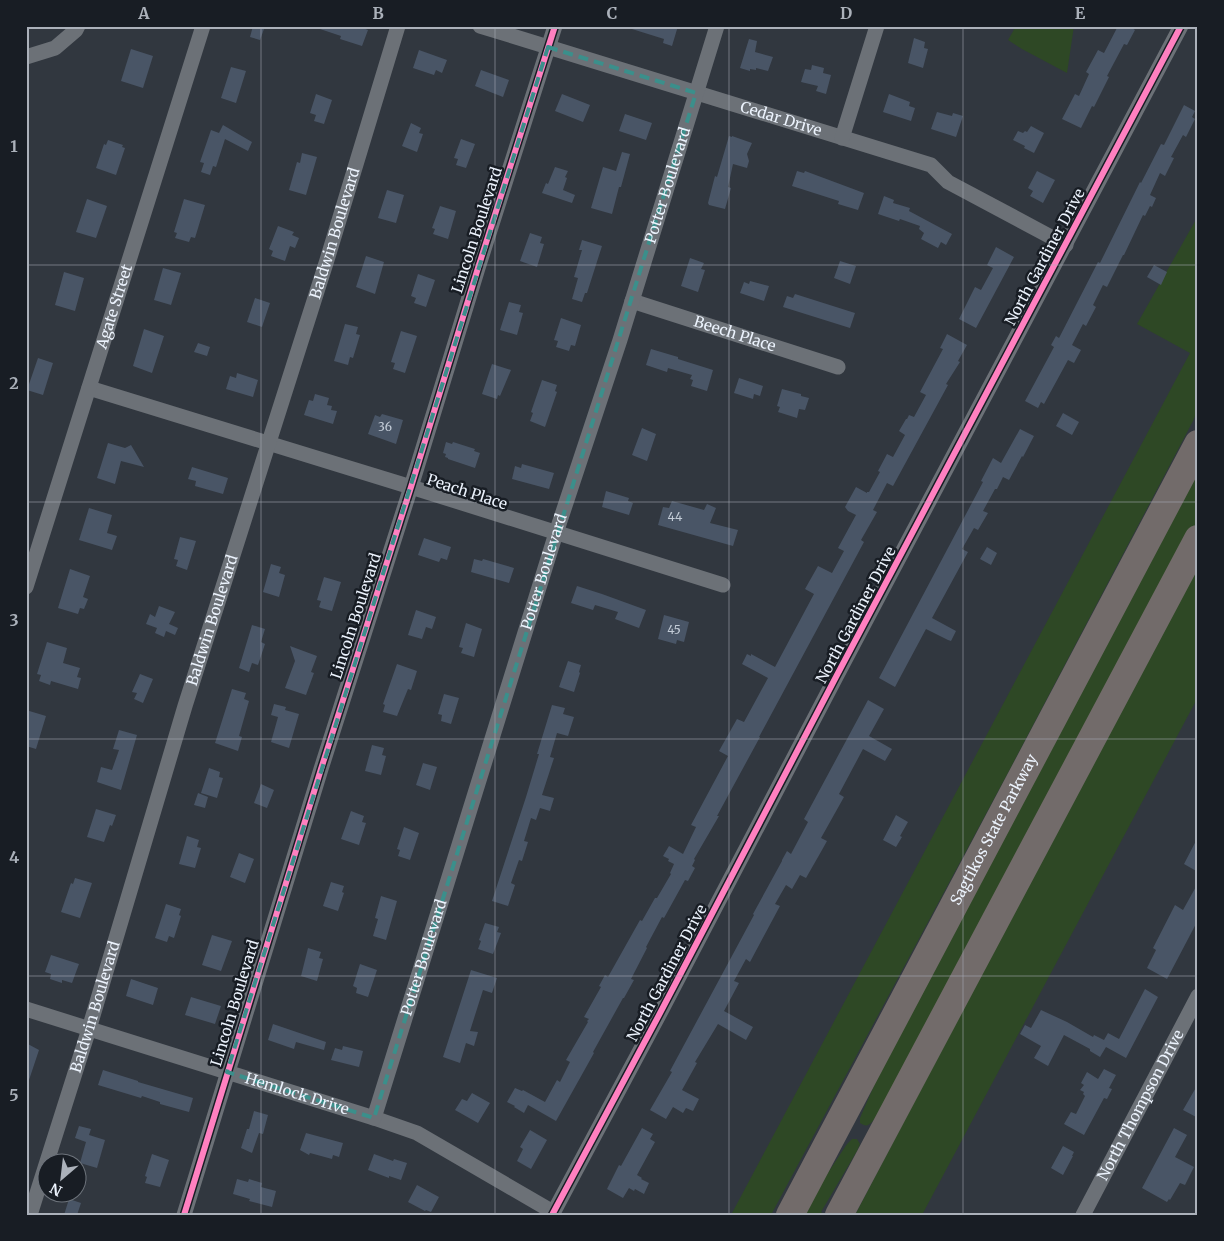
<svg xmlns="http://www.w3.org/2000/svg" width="1224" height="1241" font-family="Merriweather,serif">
<rect width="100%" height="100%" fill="#31373f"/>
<path fill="#2e4825" d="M1016,26H1074L1067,73L1022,49L1008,40Z
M1198,216V409L1193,421L1010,769L771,1215H731L1190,353L1137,324Z
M1198,465V519L919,1050L873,1121C868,1126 866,1127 860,1123V1118L892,1044Z
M1198,559V697L922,1215H855Z
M852,1139H857L860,1144L857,1151L821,1212L826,1215H800L847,1144Z"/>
<path fill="#495566" d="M253,26L264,29L260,40L250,37Z
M318,26H358L368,30L362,46L340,39L341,36L317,28Z
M632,26H678L672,46L663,43L664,39L632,29Z
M1118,26H1129L1135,30L1127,45L1124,44L1107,76L1109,77L1094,107L1092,106L1081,128L1062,119L1075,94L1079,96L1089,74L1086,72L1098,50L1104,53Z
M914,38L925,42L924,48L928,49L923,68L908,63Z
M749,39L757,41L755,52L773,57L768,71L756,68V70L750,69V71L740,68Z
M131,49L153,56L143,88L121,81Z
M419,50L447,60L442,73L436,70L434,75L413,68Z
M812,65L824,68L823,73L831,75L826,94L816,91L818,86L801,82L805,69L811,70Z
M231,67L246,71L236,103L221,98Z
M481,70L509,80L503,97L475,86Z
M316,94L332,100L324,124L314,121L316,115L310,113Z
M562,94L590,105L583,122L555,111Z
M889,94L910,102L909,106L915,108L911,121L883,112Z
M1184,105L1195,111L1192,117L1195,119L1186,137L1183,135L1171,157L1174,158L1165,176L1160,173L1150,195L1156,198L1152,207L1150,206L1145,216L1143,215L1124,255H1123L1107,287L1103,285L1093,305L1096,307L1086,326L1083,324L1072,345L1081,350L1074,363L1068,360L1044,404L1041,402L1038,408L1025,401L1054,347L1051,345L1056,336L1059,338L1098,262L1100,263L1140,182L1141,183L1161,144L1164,145Z
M937,112L952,116L953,113L963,116L956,137L931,129Z
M625,114L652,123L646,140L619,131Z
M411,123L421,128L419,133L423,134L417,152L402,146Z
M223,125L252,142L248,151L225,139L216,167L213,166L210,175L201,172L204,163L200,162L211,130L219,133Z
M1031,126L1044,133L1034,153L1024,148L1025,146L1013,140L1018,131L1023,133L1025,131L1027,132Z
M729,136L732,137V136L752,143L747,154L749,161L747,168L733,164L728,187L731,188L725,209L709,205L708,203L715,176L717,177Z
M461,139L475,144L466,168L456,165L458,159L454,158Z
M108,140L123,145L122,147L125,148L116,175L96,168L104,144L106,145Z
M622,152L630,154L621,187H619L612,214L591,208L603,167L616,171Z
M302,153L317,157L306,195L289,190L297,162L300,163Z
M555,167L568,171L565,177L567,178L563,190L575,195L572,203L542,193L546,183L548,184Z
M797,171L804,173L805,171L864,193L858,210L838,204L839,201L792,186Z
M1037,171L1055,180L1043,203L1030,196L1033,191L1028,188Z
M387,190L404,195L396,223L378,218Z
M884,196L894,200L893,203L910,208L909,211L952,234L946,245L941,242L938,248L921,239L924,233L919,229L920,226L900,219L899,221L878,214Z
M87,199L107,206L96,238L76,232Z
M184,199L205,205L195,238L191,237L189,242L175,238L177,233L174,232Z
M440,206L456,211L448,239L433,234L435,229L432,228Z
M278,226L294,232L292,235L299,238L295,248L290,246L285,261L271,256L273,251L269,249Z
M530,233L542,237L540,243L544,244L537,267L520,261Z
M582,240L602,246L587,293H585L582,302L572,299L578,278L574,277L582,250H579Z
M996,247L1014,257L976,328L959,319L975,287L981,290L993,268L987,265Z
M366,256L384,262L375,294L356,287Z
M690,258L704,263L701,269L705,270L698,292L681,286Z
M840,261L856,266L850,284L834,278Z
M1154,265L1167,272L1161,285L1147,277Z
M163,268L181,273L171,305L154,300Z
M64,272L84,278L75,311L55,305Z
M418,274L435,280L426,307L414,303L416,298L411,296Z
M750,281L769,286L764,301L740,293L744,282L749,284Z
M795,294L855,313L850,328L783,307L787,296L793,298Z
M255,298L270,303L262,327L247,322Z
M509,302L521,305L519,312L523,313L517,335L500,330Z
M561,318L581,325L575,346L571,345L569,351L556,347L558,341L554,340Z
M345,324L358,327L356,334L360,335L353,358L350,357L348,365L334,361Z
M144,329L164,336L152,373L133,366Z
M401,331L417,336L405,373L393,369L395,363L391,362Z
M947,334L967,345L958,361L960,362L946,384L948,385L893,486L887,483L873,510L877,512L861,540L864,542L759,737H760L717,816H719L694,859L695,860L692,866L695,868L688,881L685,880L664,918L662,917L646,947L647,948L631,979L634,980L624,998H623L593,1052L594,1053L556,1121L528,1105L524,1113L514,1107L515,1106L507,1102L515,1088L522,1091L523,1090L545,1102L557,1080L560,1082L570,1062L566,1060L588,1022L587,1021L589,1019L584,1017L601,987L599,986L605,975L608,977L640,920L642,921L655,898H657L671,874L670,873L674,864L668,861L669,859L663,856L669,846L683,854L696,827L691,825L728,756L719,751L737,719L744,722L768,678L742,664L747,654L751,656V654L775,667L814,594L805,589L818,566L832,573L844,551L838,548L856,515L848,511L845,507L856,487L867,493V492H869L880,472L878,471L887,454L893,457L905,435L899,431L906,419H907L909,415L914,417L926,395L920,392L943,349L940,348Z
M198,343L210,347L207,356L194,352Z
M651,349L678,357V359L713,370L707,391L691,386L693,380L690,379L692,375L668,368L667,372L646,365Z
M38,358L53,363L43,395L27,390Z
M492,364L511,370L500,396L498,395L497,399L482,394Z
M237,373L258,380L253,397L226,389L230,376L236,378Z
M739,378L763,386L760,396L754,394L753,399L734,393Z
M542,380L557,385L555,391L557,392L545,427L530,421L533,413L531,412Z
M782,389L801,394V396L809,398L805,410L799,409L797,418L778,412L780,407L777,406Z
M315,394L329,398L327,405L332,406L331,410L337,411L333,424L304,415L309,400L313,401Z
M1063,413L1079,422L1072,435L1056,426Z
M382,414L403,420L396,444L368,434L375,415L380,417Z
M642,428L656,434L647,461L632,455Z
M1020,429L1034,436L1023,457L1022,456L1009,480L1003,477L997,489H995L983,511L988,513L978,530L974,528L962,549L968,552L932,618L956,631L951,641L948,640L926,629L895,687L879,678L983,482L981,481L993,458L1001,463Z
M446,442L452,444L453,442L475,449L474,451L480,453L475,468L448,459V458L445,457L446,454L443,453Z
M108,443L125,448L131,445L144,467L121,461L115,484L97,478Z
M522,464L554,473L549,489L512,479L515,466L521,468Z
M192,467L228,478L223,494L195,486L196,481L188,479Z
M606,491L629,498L628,501L633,503L629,515L602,507Z
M672,501L704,510L707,504L716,508L710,523L738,530L733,546L658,525L663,507L669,508Z
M89,508L112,515L107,533L117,536L112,550L79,540Z
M180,537L196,541L187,570L176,566L178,560L174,559Z
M424,538L451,547L447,560L441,558L439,562L418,555Z
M987,547L997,553L991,565L980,559Z
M474,559L482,561L483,559L514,568L509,583L471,572Z
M271,564L281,567L279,573L285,575L279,597L263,592Z
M70,569L90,576L83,597L88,599L84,609L80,608L78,614L58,608Z
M324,577L341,582L332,611L321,608L319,607L321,601L317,600Z
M577,586L602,594L646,610L639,628L615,619L618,612L595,605L593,610L571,603Z
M159,606L175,612L169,624L178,628L175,635L166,631L164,637L155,633L157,628L146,624L150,614L155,617Z
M416,610L436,617L432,629L426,627L422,639L408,635Z
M664,615L689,622L684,642L677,640L676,644L658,639Z
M466,623L482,629L474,657L461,653L463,648L459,647Z
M252,625L265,629L261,642L265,644L258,665L252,663L249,672L239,668Z
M47,642L67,648L63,663L80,668L77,677L81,678L78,689L51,681L50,685L39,681L41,675L37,674Z
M290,646L317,656L311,672L314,673L306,695L285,688L295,661Z
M568,661L581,665L579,672L580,673L574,692L559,687Z
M397,664L417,671L411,690L408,689L397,716L383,712L385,705L383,704Z
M140,674L153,679L143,703L134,699L137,693L132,692Z
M232,689L246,693L244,699L249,701L239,736L242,737L238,751L215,743Z
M444,694L459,698L451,724L441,721L442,715L438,714Z
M868,700L884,709L869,736L892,749L885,761L863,749L839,794L844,797L821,838L827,841L822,850L806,878L800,875L792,889L786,885L775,904L780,906L750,962L746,959L734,981L739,983L724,1011L753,1027L746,1040L718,1024L695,1062L697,1063L682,1090L699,1099L693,1111L686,1108L683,1113L673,1107L666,1119L650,1110L672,1072L670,1071L754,915L753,914L782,861V860L787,851L791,854L808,822L804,819Z
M274,704L286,707L285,710L299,714L289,748L271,742L278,717L271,715Z
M552,705L565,708L563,714L574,717L568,736L557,733L550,757L554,758L542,795L554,798L550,811L540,808L536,820L531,818L524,841L528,842L522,861L519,860L511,883L515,885L508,906L492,901L526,797L539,754H537Z
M26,710L46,716L36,749L26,746Z
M119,730L137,735L121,790L97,782L101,767L112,770L119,750L113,749Z
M372,745L384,748L382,755L386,756L381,775L365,771Z
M423,763L437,767L430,790L416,785Z
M209,768L220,772L219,777L223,778L217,798L201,793Z
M261,784L274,790L267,808L254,803Z
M198,793L208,797L205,808L194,805Z
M96,809L116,815L112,826L110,825L104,842L87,837Z
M351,811L364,816L362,822L366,823L359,845L341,839Z
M896,815L908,822L900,836L902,837L896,847L883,840Z
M404,827L419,833L410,860L398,856L400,850L397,849Z
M187,836L199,840L197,847L201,848L195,868L179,864Z
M1198,837V872L1184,864Z
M239,853L254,859L245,883L230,877Z
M75,878L92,883L80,918L61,912L71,883L73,884Z
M331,882L344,886L342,892L344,893L338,911L323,906Z
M1198,883V920L1167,979L1147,968L1156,950L1153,948L1175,905L1183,910Z
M381,896L397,901L386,940L373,936L378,919L375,918Z
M166,904L181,909L179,915L181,916L174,938L169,936L167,942L155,938Z
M485,923L499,927L497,932L501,933L493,954L478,949L481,941L479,940Z
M212,935L232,941L221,971L202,965Z
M308,948L321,952L319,958L323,959L317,981L301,976Z
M51,955L79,964L72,983L62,980V983L50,979L51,974L45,972Z
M360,964L377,970L368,997L356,993L357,988L353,986Z
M471,970L497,978L492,993L483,990L470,1031L478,1032L474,1046L466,1043L460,1063L443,1057Z
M131,979L158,988L153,1005L126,996Z
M1145,989L1158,997L1126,1058L1106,1047L1100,1057L1090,1051V1049L1064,1035L1048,1066L1034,1058L1041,1046L1020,1034L1025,1025L1031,1028L1041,1010L1067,1022L1093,1037L1094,1035L1104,1040L1108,1033L1119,1039Z
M191,997L221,1006L215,1024L185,1015Z
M273,1024L326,1042L324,1050L296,1042L294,1049L268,1040Z
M26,1043L39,1050L28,1083H26Z
M343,1046L363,1051L359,1067L331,1060L335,1048L342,1050Z
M1104,1069L1116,1075L1109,1088L1112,1089L1107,1099L1104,1098L1084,1135L1064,1124L1071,1112L1076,1114L1085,1096L1083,1094L1084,1092L1080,1090L1084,1085L1081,1083L1087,1072L1098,1079Z
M103,1070L138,1081V1082L193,1098L189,1112L160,1104V1102L142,1096L141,1098L98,1085Z
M1198,1084V1118L1183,1110Z
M472,1093L490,1103L478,1123L455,1110L462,1099L467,1101Z
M254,1111L268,1115L263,1134L259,1133L252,1153L241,1148L247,1129H249Z
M79,1126L91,1129L89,1135L105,1140L97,1168L80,1163L86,1142L75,1138Z
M642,1128L653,1134L650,1139L655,1142L637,1175L642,1178L641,1179L649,1183L644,1194L635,1189L634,1191L629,1188L623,1198L607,1189L619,1165L621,1166Z
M1174,1128L1187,1135L1175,1157L1194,1167L1185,1185L1180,1183L1170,1200L1169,1199L1167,1202L1142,1188Z
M530,1130L547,1140L531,1169L517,1161L523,1149L520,1147Z
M306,1133L343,1143L339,1157L333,1155L332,1159L310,1153L309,1155L300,1150Z
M1063,1146L1074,1152L1072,1156H1073L1063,1175L1051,1168Z
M152,1154L169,1160L160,1187L145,1183L147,1177L145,1176Z
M374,1154L393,1161L394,1159L407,1163L401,1180L389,1176V1178L368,1170Z
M237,1179L248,1182L249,1179L262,1183L261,1187L276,1191L272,1207L249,1201L250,1199L233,1194Z
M417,1185L439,1197L431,1212L426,1210L425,1211L408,1202Z
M69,1199L81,1203L77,1215H64Z"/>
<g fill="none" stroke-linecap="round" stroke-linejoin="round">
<g stroke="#6c7177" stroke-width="15">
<path id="s1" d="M480,26L931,165L948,182L1066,245"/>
<path d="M26,57L55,48L76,30L78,26"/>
<path d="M842,138L877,26"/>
<path id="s2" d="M632,301L838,367"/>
<path d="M89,388L411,487L723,585"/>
<path id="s3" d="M26,587L203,26"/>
<path id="s4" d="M26,1009L374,1118L417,1133L553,1212"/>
<path id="s5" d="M374,1118L556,533L620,340L717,26"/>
<path id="s6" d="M30,1215L89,1029L185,706L327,260L398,26"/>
<path d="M184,1215L321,769L411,487L478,268L555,26"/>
<path d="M552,1215L659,1015L837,675L1181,26"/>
<path id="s7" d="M1083,1215L1198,996"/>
</g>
<g stroke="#726b6a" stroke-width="28">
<path id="s8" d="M790,1215L1198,444"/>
<path d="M839,1215L1198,539"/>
</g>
<g stroke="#181d24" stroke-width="9">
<path id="cycleway" d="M184,1215L321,769L411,487L478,268L555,26
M552,1215L659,1015L837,675L1181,26"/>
</g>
<use href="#cycleway" stroke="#ff80c0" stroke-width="6"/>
</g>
<path fill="none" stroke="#3b8f8b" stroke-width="4" stroke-dasharray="10 6" stroke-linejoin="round" d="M548,47L696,93L374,1118L227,1072Z"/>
<path fill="none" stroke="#abb1ba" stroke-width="1" stroke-opacity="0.55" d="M261,26V1215M495,26V1215M729,26V1215M963,26V1215M26,265H1198M26,502H1198M26,739H1198M26,976H1198"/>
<g text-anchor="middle" stroke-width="5" stroke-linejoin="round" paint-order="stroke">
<g font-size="12" fill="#c3ccd7">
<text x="385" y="431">36</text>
<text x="675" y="521">44</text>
<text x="674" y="634">45</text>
</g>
<g font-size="15" fill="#ecf3fd" stroke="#181d24">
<text dy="5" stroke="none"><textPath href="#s1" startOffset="315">Cedar Drive</textPath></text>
<text dy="5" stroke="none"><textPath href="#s5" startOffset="978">Potter Boulevard</textPath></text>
<text transform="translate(477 230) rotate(-72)" y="5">Lincoln Boulevard</text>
<text dy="5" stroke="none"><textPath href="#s6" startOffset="1028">Baldwin Boulevard</textPath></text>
<text transform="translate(1045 257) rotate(-62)" y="5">North Gardiner Drive</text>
<text dy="5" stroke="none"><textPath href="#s3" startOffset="294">Agate Street</textPath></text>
<text dy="5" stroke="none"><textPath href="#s2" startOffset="108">Beech Place</textPath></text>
<text transform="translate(467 492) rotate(18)" y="5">Peach Place</text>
<text dy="5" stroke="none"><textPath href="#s5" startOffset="572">Potter Boulevard</textPath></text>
<text transform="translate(856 615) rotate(-62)" y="5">North Gardiner Drive</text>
<text transform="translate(356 616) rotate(-72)" y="5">Lincoln Boulevard</text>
<text dy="5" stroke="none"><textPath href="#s6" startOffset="622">Baldwin Boulevard</textPath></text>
<text dy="5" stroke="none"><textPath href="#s8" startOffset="436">Sagtikos State Parkway</textPath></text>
<text dy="5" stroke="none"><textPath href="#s5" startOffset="168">Potter Boulevard</textPath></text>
<text transform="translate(667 973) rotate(-62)" y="5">North Gardiner Drive</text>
<text transform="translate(235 1003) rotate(-73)" y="5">Lincoln Boulevard</text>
<text dy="5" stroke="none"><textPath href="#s6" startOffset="218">Baldwin Boulevard</textPath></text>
<text dy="5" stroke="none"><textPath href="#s4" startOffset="284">Hemlock Drive</textPath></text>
<text dy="5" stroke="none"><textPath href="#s7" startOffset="124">North Thompson Drive</textPath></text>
</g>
</g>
<rect width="1224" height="1241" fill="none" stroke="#181d24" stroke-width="55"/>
<g transform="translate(62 1178) rotate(208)"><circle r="24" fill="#181d24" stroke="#6d737b"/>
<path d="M0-4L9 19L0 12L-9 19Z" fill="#abb1ba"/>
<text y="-8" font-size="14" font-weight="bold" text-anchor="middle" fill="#ecf3fd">N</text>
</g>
<rect x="28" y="28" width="1168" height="1186" fill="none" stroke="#abb1ba" stroke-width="2"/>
<g font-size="16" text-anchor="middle" font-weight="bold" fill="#abb1ba">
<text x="144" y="19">A</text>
<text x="378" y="19">B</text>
<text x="612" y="19">C</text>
<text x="846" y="19">D</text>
<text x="1080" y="19">E</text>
<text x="14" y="152">1</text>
<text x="14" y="389">2</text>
<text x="14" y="626">3</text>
<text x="14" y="863">4</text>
<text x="14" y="1101">5</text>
</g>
</svg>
